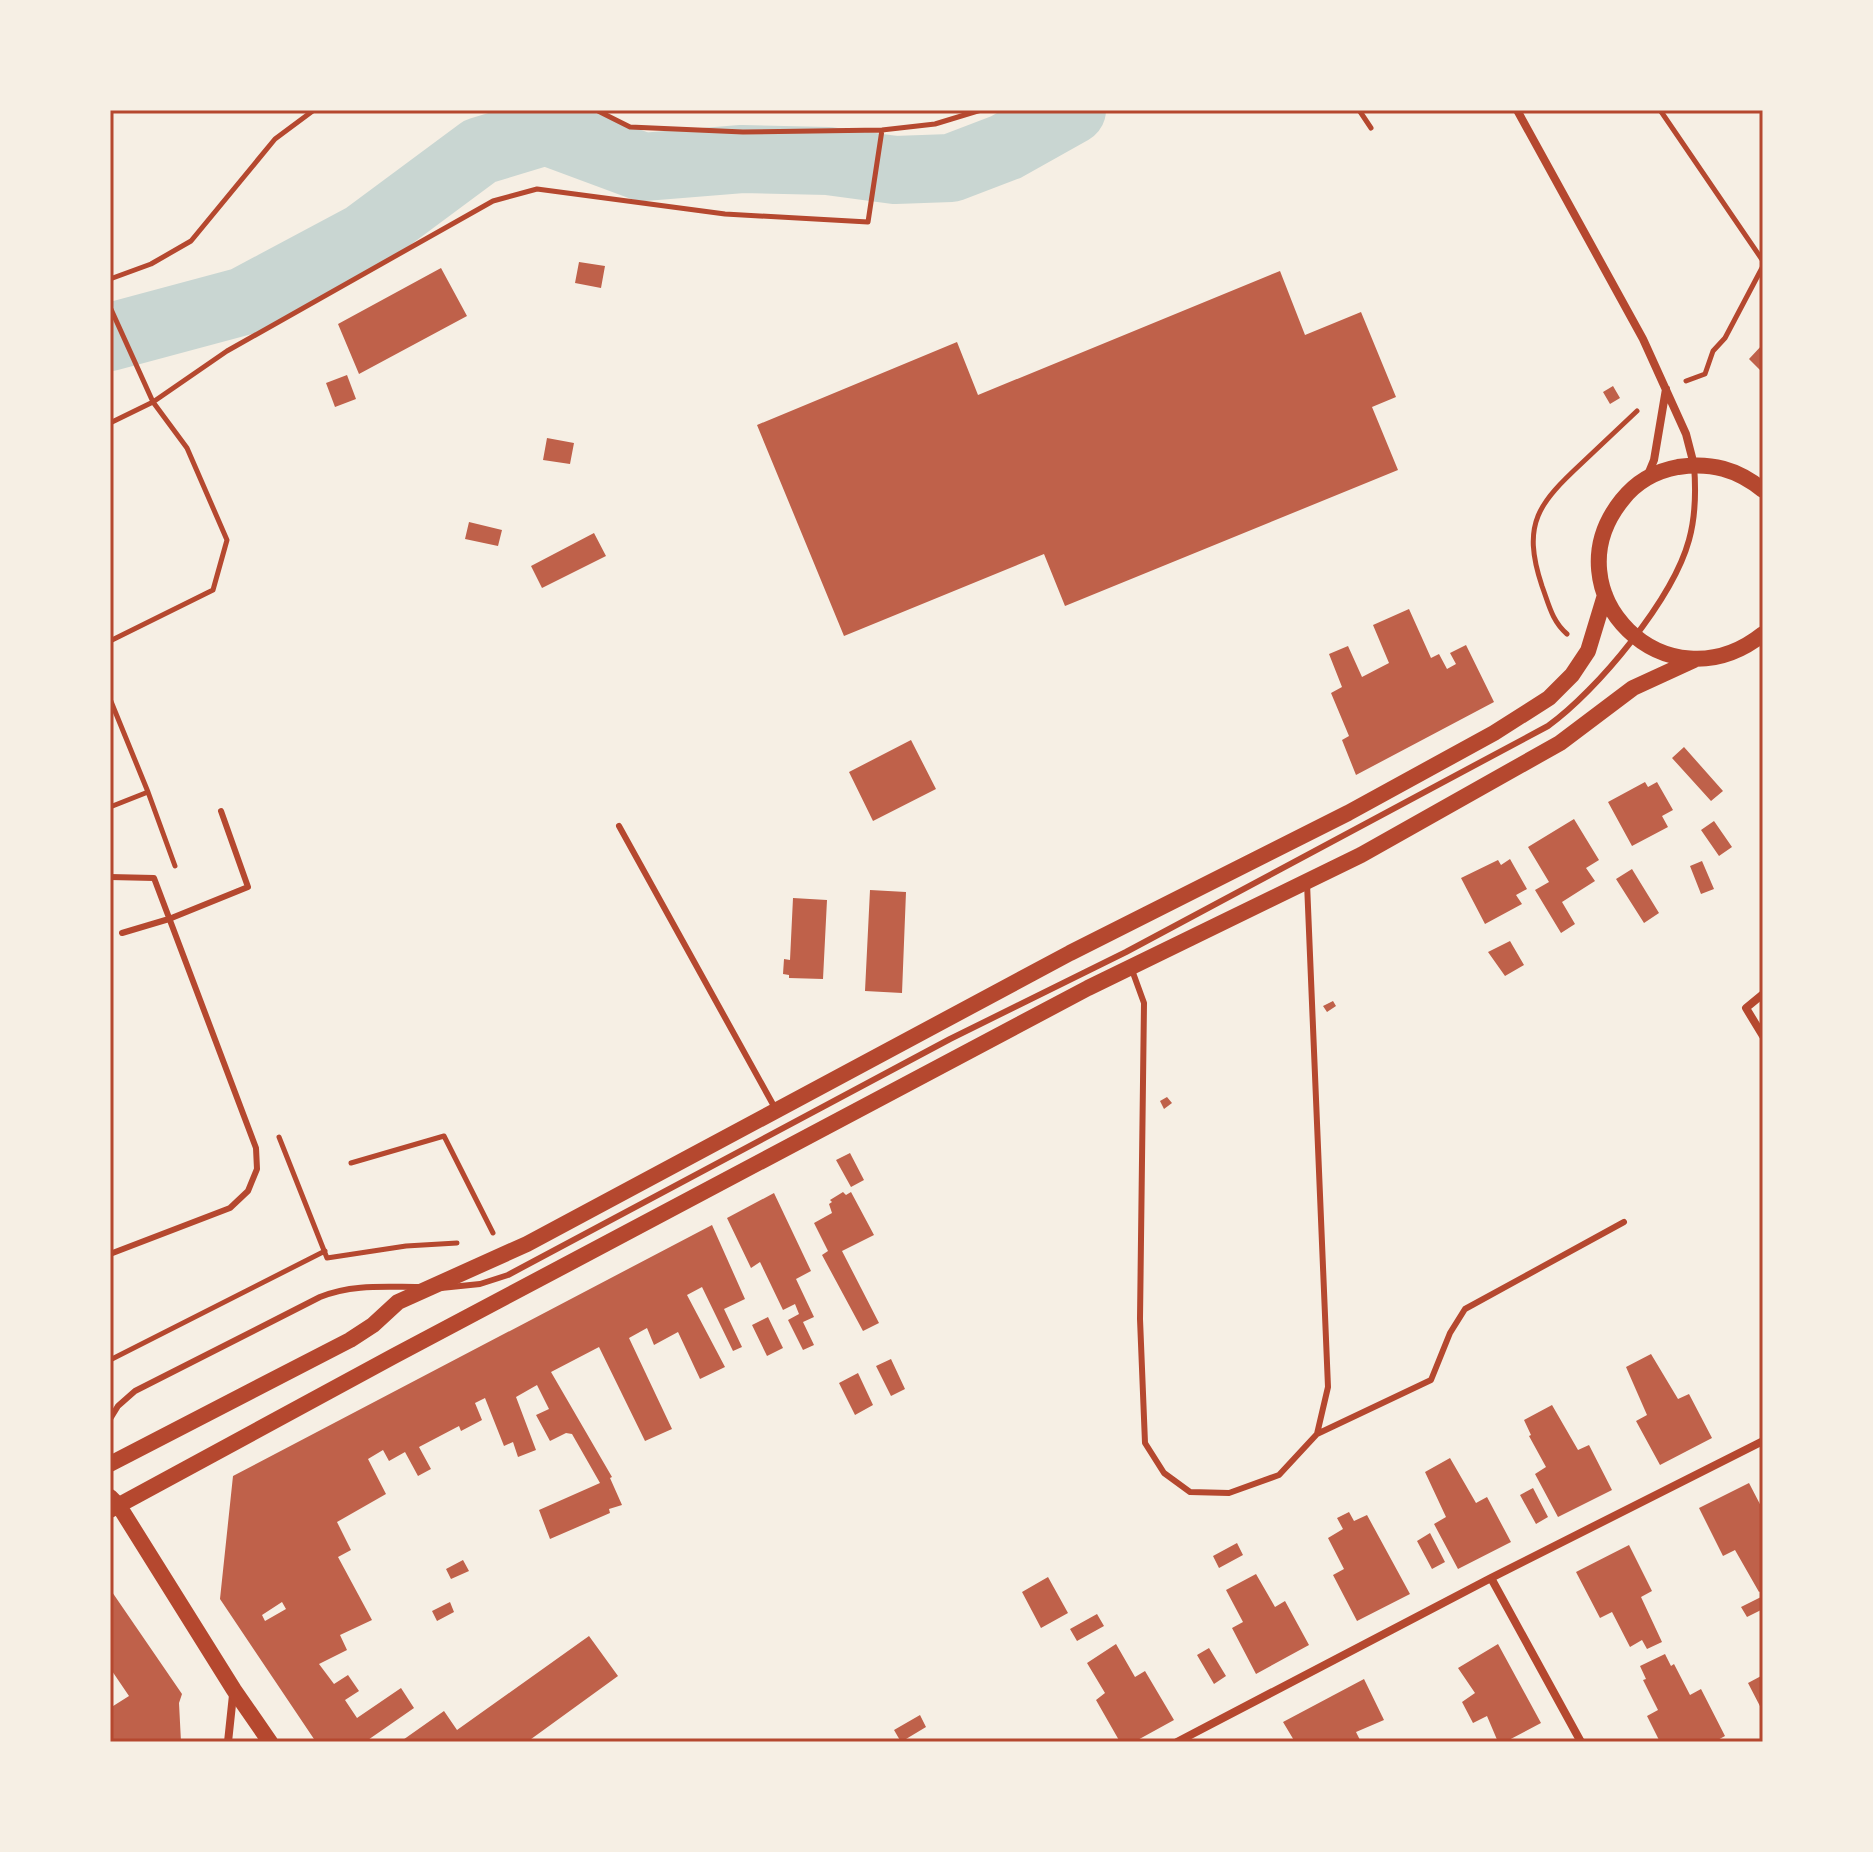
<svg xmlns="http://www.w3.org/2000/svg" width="1873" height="1852" font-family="Raleway,sans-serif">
<rect width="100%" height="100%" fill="#f6efe4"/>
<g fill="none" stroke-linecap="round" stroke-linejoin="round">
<path stroke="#c9d6d2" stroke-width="68" d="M110,337L244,301L364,237L480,151L546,131L643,167L742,159L828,161L895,170L951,168L1006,147L1072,110"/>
</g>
<path fill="#bf614a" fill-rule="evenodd" d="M579,262L605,266L601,288L575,283Z
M441,268L467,316L359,374L338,324Z
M1280,271L1305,335L1361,312L1396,397L1372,407L1398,470L1065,606L1044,554L844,636L757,425L957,342L978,395Z
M1763,344V373L1749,359Z
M347,375L356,399L335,407L326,383Z
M1613,386L1620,398L1610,404L1603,392Z
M547,438L574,443L570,464L543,460Z
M469,522L502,530L498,546L465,539Z
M594,533L606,556L542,588L531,566Z
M1409,609L1431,658L1439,654L1447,669L1456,664L1450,653L1466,645L1494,702L1356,775L1342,740L1349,736L1331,693L1342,687L1329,654L1348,646L1362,677L1389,663L1373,625Z
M911,740L936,789L873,821L849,772Z
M1684,747L1723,791L1711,801L1672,758Z
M1645,782L1648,787L1657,782L1673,810L1662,816L1668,827L1632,846L1608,802Z
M1574,819L1599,860L1586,868L1595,881L1562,902L1575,924L1561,933L1535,890L1549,882L1528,847Z
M1714,821L1732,847L1719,856L1701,830Z
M1510,859L1527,889L1516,895L1522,904L1485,924L1461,878L1498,860L1501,865Z
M1702,861L1714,889L1701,894L1690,866Z
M1632,869L1659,913L1644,923L1616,879Z
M870,890L906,892L902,993L865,991Z
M793,898L827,900L823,979L789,978V975L783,974L784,959L790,960Z
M1510,941L1524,965L1505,976L1488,952Z
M1333,1001L1336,1006L1327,1012L1323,1006Z
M1167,1097L1172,1103L1164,1109L1160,1101Z
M850,1153L864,1180L851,1187L836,1160Z
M843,1192L846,1195L851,1192L874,1235L842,1251L879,1323L863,1331L822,1255L828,1251L814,1223L832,1213L829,1204L832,1202L830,1200Z
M774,1193L811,1271L796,1279L814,1317L803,1322L814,1345L803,1350L788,1320L799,1314L795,1304L783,1310L760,1262L751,1268L727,1218Z
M712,1225L745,1299L724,1309L742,1347L733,1351L702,1287L687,1295L725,1367L700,1379L678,1332L654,1345L647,1328L629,1338L672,1429L645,1441L599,1347L551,1372L612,1477L610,1478L622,1505L609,1509L610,1513L550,1539L539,1510L600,1483L572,1434L566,1433L550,1441L536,1415L549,1409L537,1385L516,1397L536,1450L518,1457L513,1442L504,1446L485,1398L475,1403L482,1420L461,1431L459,1426L419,1447L431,1469L418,1476L405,1452L389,1461L383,1450L368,1459L386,1494L337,1522L351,1550L338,1557L372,1620L340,1635L347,1650L319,1664L334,1684L348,1675L359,1691L345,1700L357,1718L401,1688L414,1708L365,1742H316L220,1599L233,1476ZM282,1602L286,1609L265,1621L262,1615Z
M768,1317L783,1348L767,1356L752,1325Z
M1651,1354L1678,1399L1689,1394L1712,1438L1660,1465L1636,1421L1647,1415L1626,1367Z
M891,1359L905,1389L891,1396L876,1366Z
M858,1373L873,1405L855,1415L839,1383Z
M1552,1405L1578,1450L1589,1445L1612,1490L1558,1517L1535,1474L1546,1467L1529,1436L1531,1435L1524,1420Z
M1450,1458L1476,1503L1487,1497L1511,1542L1458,1569L1434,1524L1446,1517L1425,1472Z
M1749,1483L1763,1510V1590L1759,1592L1735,1550L1723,1556L1699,1508Z
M1533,1488L1548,1517L1536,1524L1520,1495Z
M1349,1512L1354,1521L1367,1515L1410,1594L1357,1621L1333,1575L1344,1569L1328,1538L1343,1529L1337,1518Z
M1430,1533L1445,1562L1432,1569L1417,1541Z
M1237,1543L1243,1555L1219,1568L1213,1556Z
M1629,1545L1652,1591L1641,1597L1662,1642L1647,1649L1642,1640L1630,1647L1612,1612L1600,1618L1576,1572Z
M463,1560L469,1571L451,1579L446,1569Z
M1256,1574L1275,1607L1285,1601L1309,1645L1256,1674L1232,1628L1243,1622L1226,1590Z
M1048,1577L1068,1613L1041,1628L1022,1592Z
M110,1589L182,1694L179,1703L181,1742H110V1708L129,1696L110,1668Z
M1763,1596V1609L1747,1617L1741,1607Z
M450,1602L454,1612L437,1621L432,1611Z
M1097,1614L1104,1626L1077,1641L1070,1629Z
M589,1636L618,1676L527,1742H400L444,1711L457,1730Z
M1116,1644L1135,1677L1145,1671L1174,1720L1134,1742H1120L1096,1700L1105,1693L1087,1663Z
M1498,1644L1541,1723L1505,1742H1498L1487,1716L1473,1723L1462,1702L1475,1693L1458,1668Z
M1209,1648L1226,1676L1214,1684L1197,1655Z
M1665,1654L1671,1666L1674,1664L1690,1695L1701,1689L1725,1736L1714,1742H1660L1647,1716L1658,1710L1643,1680L1646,1679L1640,1666Z
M1763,1675V1712L1748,1683Z
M1364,1679L1384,1720L1356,1732L1361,1742H1295L1283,1722Z
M920,1715L926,1727L901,1742L894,1730Z"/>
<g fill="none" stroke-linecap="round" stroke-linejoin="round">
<path stroke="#b5482f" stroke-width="5" d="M596,110L630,127L743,132L882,130L935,124L981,110
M1359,110L1371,128
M1660,110L1763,261
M110,279L151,264L191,241L275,139L314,110
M110,307L153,402L187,448L227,540L213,590L110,641
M1686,381L1705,374L1713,351L1725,338L1763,266
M110,423L153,402L227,351L493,201L537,189L725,214L868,222L882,130
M1567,634C1552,621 1549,605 1542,586C1521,523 1539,503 1583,462C1601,445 1619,428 1637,411
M110,699L148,792
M110,807L148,792L175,866
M279,1137L327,1258L406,1246L457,1243
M351,1163L444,1136L493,1233
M110,1360L325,1251"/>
<path stroke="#b5482f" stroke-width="6" d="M619,826L775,1108
M110,877L154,878L256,1148L257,1169L248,1191L230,1208L110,1254
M122,933L169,919L248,887L221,811
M1132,970L1144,1003L1140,1319L1145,1443L1164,1473L1190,1492L1229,1493L1279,1475L1317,1434L1328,1387L1307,883
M441,1288L480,1284L508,1275L950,1039L1126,952L1548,726C1597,691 1673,599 1689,540C1696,515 1696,490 1694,465
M110,1419L118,1406L135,1391L320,1297C352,1284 384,1287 418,1287
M1317,1434L1431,1380L1450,1333L1465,1309L1624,1222"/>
<path stroke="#b5482f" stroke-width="8" d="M1517,110L1643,339L1686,434L1694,465
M1647,477L1654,460L1666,389
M1763,994L1746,1008L1763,1036
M1491,1578L1581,1742
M228,1742L233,1695
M1177,1742L1491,1578L1763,1441"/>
<path stroke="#b5482f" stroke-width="16" d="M1763,490C1737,469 1711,462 1678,467C1656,471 1636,482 1622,500C1548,592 1666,711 1763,634
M110,1464L350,1340L373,1325L398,1302L527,1244L1070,953L1348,813L1494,733L1549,698L1572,675L1588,651L1605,595
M110,1497L119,1506L234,1690L270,1742
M110,1510L394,1356L1088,988L1361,855L1560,743L1633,688L1694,660"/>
</g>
<rect width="1873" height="1852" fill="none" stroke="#f6efe4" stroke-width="224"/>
<rect x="112" y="112" width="1649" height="1628" fill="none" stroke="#b5482f" stroke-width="3"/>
</svg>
